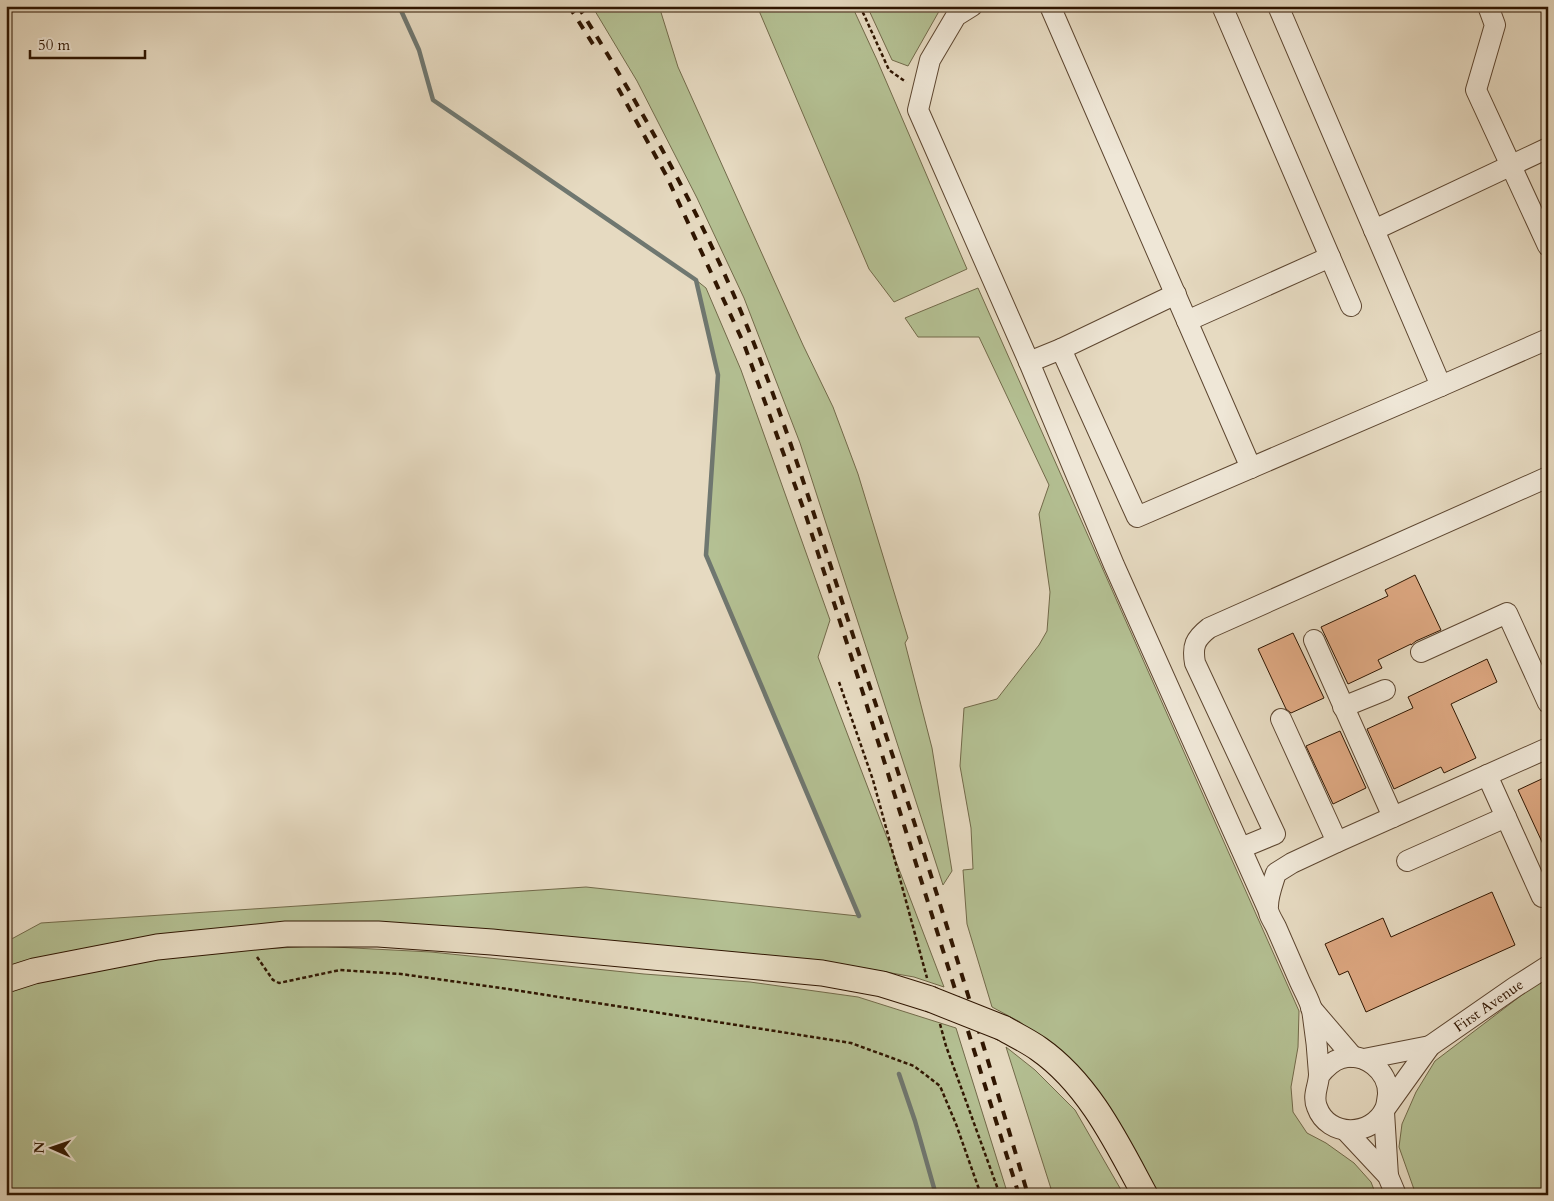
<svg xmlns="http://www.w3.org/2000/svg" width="1554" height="1201" font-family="Cardo,serif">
<rect width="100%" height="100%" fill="#e6dac1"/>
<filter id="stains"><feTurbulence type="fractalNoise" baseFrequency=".004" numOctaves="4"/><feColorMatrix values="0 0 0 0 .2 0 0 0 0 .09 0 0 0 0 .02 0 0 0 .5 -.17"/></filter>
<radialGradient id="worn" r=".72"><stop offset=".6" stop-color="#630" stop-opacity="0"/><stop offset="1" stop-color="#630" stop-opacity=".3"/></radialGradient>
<path fill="#b4c093" stroke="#726a4a" d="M592,6H659L678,67L803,345L833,407L858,474L908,638L905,643L932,748L952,871L943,885L800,443L744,298L697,198L637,81Z
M757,6H852L877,60L967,269L894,302L869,269Z
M867,6H942L908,66L892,60Z
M696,280L706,288L741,370L830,620L818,657L944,987L914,977L818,960L472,929L6,969V942L41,923L586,887L858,916L706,555L718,375Z
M978,288L1299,1011L1298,1047L1291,1087L1293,1112L1307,1133L1326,1143L1354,1163L1371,1182L1376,1195H1156L1076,1065L1020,1022L992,1007L967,924L963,870L973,869L971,828L960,766L964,708L997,699L1039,645L1047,631L1050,592L1039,514L1049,485L979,337H918L905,318Z
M315,946L431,952L644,974L750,982L858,997L956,1028L1008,1195H6V993L38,981L160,958L225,951Z
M1548,979V1195H1416L1399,1147L1402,1124L1416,1092L1435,1061L1531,988Z
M1006,1047L1035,1070L1075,1110L1124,1195H1053Z"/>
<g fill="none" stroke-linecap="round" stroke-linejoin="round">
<path stroke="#6f7770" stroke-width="4.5" d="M399,6L419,50L433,100L696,280L718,375L706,555L859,916
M899,1074L915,1121L936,1195"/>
</g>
<path fill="#dea882" stroke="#2f1500" d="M1415,575L1441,630L1416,641L1411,645V644L1378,660L1382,668L1348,684L1321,627L1388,596L1385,590Z
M1293,633L1324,698L1291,713L1286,709L1258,649Z
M1487,659L1497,682L1451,704L1476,758L1444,773L1441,767L1394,789L1367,729L1413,708L1408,697Z
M1340,731L1366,788L1333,804L1306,746Z
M1548,776V855L1518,790Z
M1492,892L1515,945L1366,1012L1348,971L1339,975L1325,944L1383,918L1391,937Z"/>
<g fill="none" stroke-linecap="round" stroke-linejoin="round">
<g stroke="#5d4630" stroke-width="22">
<g id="minor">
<path d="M972,6L956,16L930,60L918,110L1029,362L1114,565L1267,907"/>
<path d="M1050,6L1251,468"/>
<path d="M1222,6L1351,306"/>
<path d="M1278,6L1441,386"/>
<path d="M1488,6L1495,25L1476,90L1548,246"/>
<path d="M1374,230L1548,148"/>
<path d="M1187,321L1330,257"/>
<path d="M1061,349L1176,294"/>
<path d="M1029,362L1061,349L1137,517L1441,386L1548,339"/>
<path d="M1314,640L1393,817"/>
<path d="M1421,652L1507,613L1548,703"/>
<path d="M1343,707L1385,690"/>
<path d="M1281,719L1337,842"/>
<path d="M1487,775L1542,897"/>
<path d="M1241,848L1275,834L1195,663C1192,646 1195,639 1209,628L1548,477"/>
<path d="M1407,861L1506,817"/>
<path d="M1311,1008L1353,1057"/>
<path d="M1364,1059L1430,1046"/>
<path d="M1319,1076C1325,1068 1332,1061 1342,1058C1365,1052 1389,1071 1388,1095C1387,1100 1387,1105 1385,1109C1372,1137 1328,1138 1317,1107C1312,1095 1319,1086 1319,1074C1318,1056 1315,1028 1312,1010C1310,1001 1304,991 1300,982C1292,964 1284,945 1276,927C1273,921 1267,912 1268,906C1268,895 1273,883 1276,873L1292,863L1337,842L1548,748"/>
<path id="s1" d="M1387,1106L1430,1046L1515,987L1548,966"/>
<path d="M1384,1112L1388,1176"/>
<path d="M1346,1131L1388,1176L1396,1195"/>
</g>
</g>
<g stroke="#2f1500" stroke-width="27">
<path id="major" d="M6,980L34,971L157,947L286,934H378L492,942L822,973L882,984L930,999
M1003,1028C1015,1035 1028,1041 1039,1049C1089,1084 1117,1143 1145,1195"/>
</g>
<path stroke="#2f1500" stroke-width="2.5" stroke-dasharray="4 2.5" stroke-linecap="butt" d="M860,6L889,70L906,82
M839,682L873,780L927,978
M257,957L273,980L279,983L340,970L401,974L508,989L851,1043L914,1066L940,1086L956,1124L981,1195
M940,1024L946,1046L1000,1195"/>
<use href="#minor" stroke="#efe7d7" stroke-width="20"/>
<use href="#major" stroke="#e6dac1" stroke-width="25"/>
<path stroke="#2f1500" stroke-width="4" stroke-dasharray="9 9" stroke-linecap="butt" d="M569,6L596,49
M578,6C644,112 707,225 753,341C797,453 830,567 868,681C925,851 977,1023 1028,1195
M618,88L666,175L744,344L806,516L862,690L1019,1195"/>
<g stroke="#2f1500" stroke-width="27" stroke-linecap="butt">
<path id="major-bridge" d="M930,999L1003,1028"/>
</g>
<use href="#major-bridge" stroke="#e6dac1" stroke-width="25"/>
</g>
<g text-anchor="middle" stroke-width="4" stroke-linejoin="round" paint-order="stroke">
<g font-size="15" fill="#2f1500" stroke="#efe7d7">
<text dy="5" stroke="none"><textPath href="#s1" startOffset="145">First Avenue</textPath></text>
</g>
</g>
<rect width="1554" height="1201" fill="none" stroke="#e6dac1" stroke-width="25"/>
<rect x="8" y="8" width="1539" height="1186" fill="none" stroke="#2f1500" stroke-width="2.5"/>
<rect x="12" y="12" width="1529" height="1176" fill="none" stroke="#2f1500"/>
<g transform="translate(52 1148) rotate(272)" stroke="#efe7d7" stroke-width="4" paint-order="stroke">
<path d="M0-4L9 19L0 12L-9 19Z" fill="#2f1500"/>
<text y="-8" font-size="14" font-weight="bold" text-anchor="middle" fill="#2f1500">N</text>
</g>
<path d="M30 50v8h115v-8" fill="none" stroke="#2f1500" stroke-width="2.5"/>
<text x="38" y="50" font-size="15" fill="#2f1500" stroke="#efe7d7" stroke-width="4" paint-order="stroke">50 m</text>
<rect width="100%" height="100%" filter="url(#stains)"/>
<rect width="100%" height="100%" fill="url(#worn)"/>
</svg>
